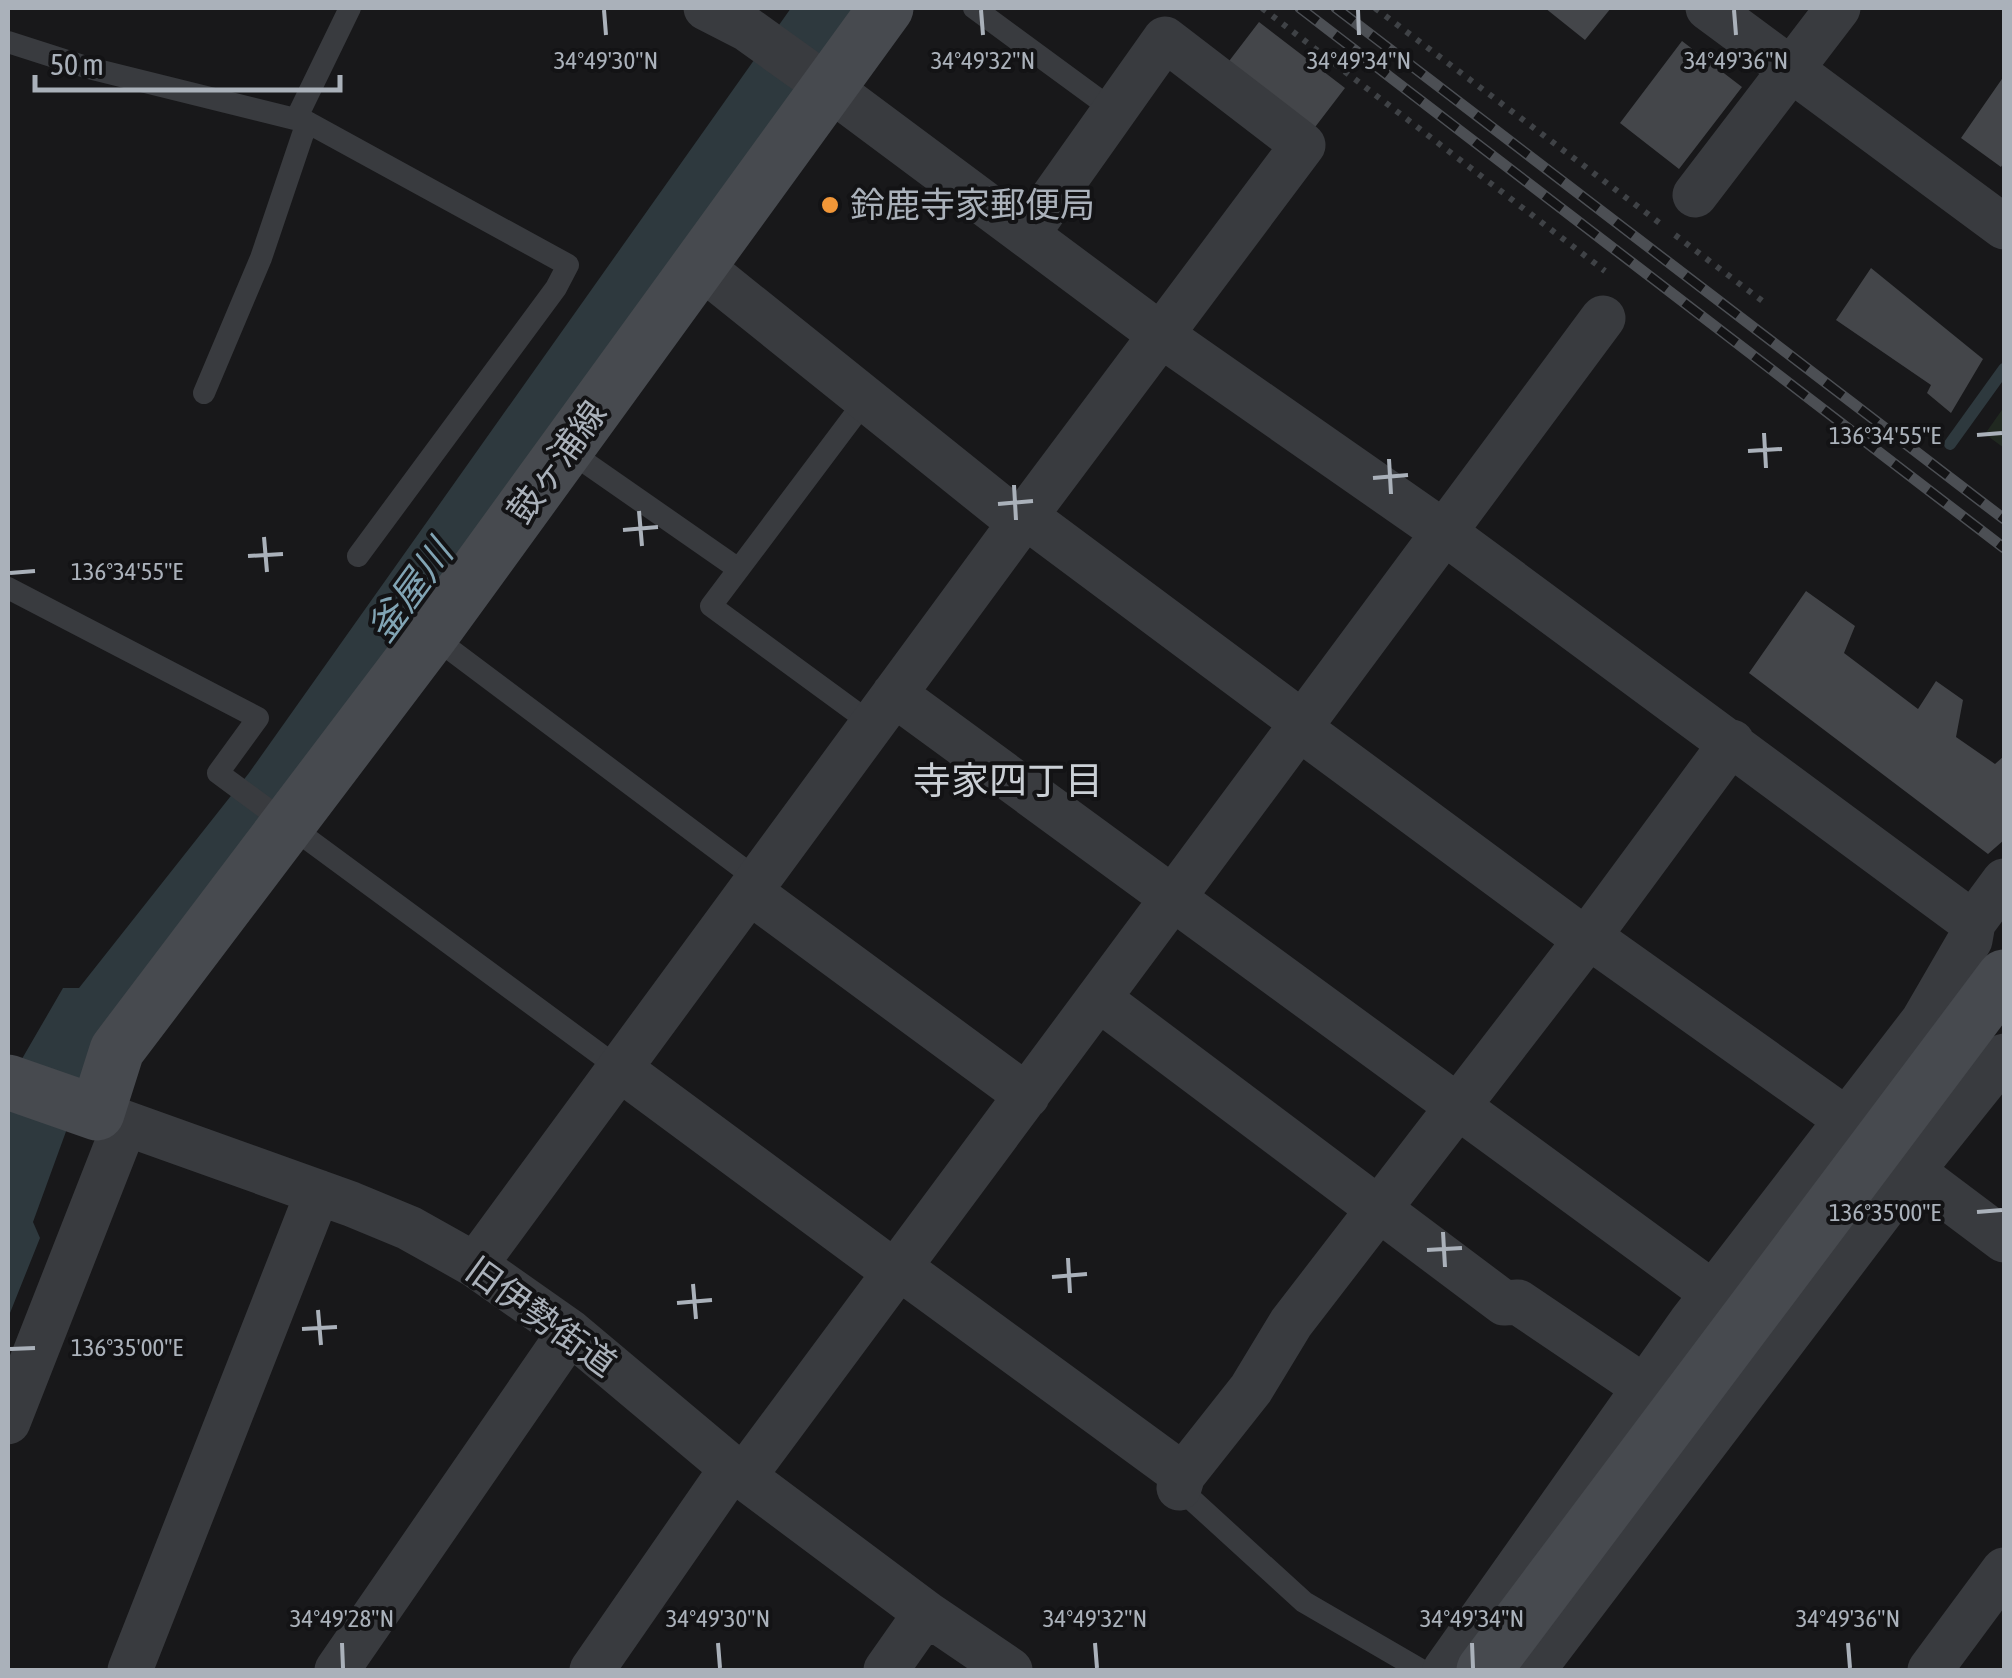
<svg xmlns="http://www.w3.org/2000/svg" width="2012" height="1678" font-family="'Asap Condensed','Noto Sans JP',sans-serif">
<rect width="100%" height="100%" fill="#18181a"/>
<path fill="#202820" d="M2004,407V448L1985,434Z"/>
<path fill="#2e393e" d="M791,8H865L68,1126L33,1222L40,1238L8,1318V1083L63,988H79L249,773Z"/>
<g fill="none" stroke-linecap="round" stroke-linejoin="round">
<path stroke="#2e393e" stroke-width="12" d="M1950,444L2004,369"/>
</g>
<path fill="#44464a" d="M1545,8H1611L1585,40Z
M1259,22L1345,88L1309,135L1223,69Z
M1682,41L1742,87L1679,169L1620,123Z
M2004,76V162L2001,167L1961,138Z
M1871,268L1983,359L1951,413L1927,393L1931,385L1836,320Z
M1806,591L1855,626L1844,653L1918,709L1936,681L1963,700L1956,737L1995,764L2004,756V840L1988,854L1749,673Z"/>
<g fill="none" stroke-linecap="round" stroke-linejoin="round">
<path stroke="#3f4246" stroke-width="6" stroke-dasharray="5 8" stroke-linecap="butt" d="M1262,8L1605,271
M1375,8L1665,227
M1675,235L1765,303"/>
<path stroke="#393b3f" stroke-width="22" d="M974,8L1113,110
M8,42L89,68L307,122L568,265L556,288L358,556
M296,119L350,8
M204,393L261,258L307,122
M865,401L711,606L872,724
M566,449L737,568
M8,588L258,718L218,773L620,1069
M431,635L758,880
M1179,1488L1304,1602L1421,1670"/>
<path stroke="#393b3f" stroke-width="45" d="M706,8L747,29L828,87L1161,335L1445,533L1973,923
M1708,8L2004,227
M1695,195L1838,8
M699,265L1020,523
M1025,516L1303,723
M894,694L1714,1294
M1299,728L1586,940
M750,892L1027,1096
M1588,936L1847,1120
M1099,999L1504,1303L1518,1302L1644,1387
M620,1069L896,1273
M97,1113L351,1204L409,1228L475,1265L570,1332L732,1468L926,1613L1010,1670
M1912,1171L2004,1240
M475,1265L1020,523L1303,145L1165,39L1027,234
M900,1268L1183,1475L1179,1488
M8,1422L125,1124
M1183,1475L1251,1389L1291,1323L1586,940L1732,742
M744,1476L1603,318
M130,1670L318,1192
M337,1670L570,1332
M592,1670L732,1468
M886,1670L926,1613
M1445,1670L1691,1322L1923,1021L1970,940L1973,923L2004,881
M1533,1670L1912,1171L2004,1056
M1930,1670L2004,1570"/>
<path stroke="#474a4f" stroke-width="55" d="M8,1082L97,1113L117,1050L431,635L886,8
M1484,1670L2004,977"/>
<g stroke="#4c4f54" stroke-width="11">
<path id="rail" d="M1300,8L2004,548
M1336,8L2004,519"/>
</g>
<use href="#rail" stroke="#131315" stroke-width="8" stroke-dasharray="22" stroke-linecap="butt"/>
</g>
<path fill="none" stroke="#aab1ba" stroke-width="4" d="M604,10L606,35M981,10L983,35M1358,10L1359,35M1734,10L1736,35M1764,433L1766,468M1977,435L2002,433M1748,451L1782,449M1389,459L1391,494M1373,478L1408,475M1014,485L1016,520M998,504L1033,501M639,511L642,546M623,530L658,527M264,537L267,572M248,556L283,554M10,573L35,571M1977,1212L2002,1210M1443,1232L1445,1267M1427,1250L1462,1248M1068,1258L1070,1293M1052,1277L1087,1274M693,1284L696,1319M677,1303L712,1300M318,1310L321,1345M302,1329L337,1327M10,1349L35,1348M342,1643L343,1668M718,1643L720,1668M1095,1643L1097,1668M1472,1643L1473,1668M1848,1643L1850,1668"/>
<circle fill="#f29738" stroke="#131315" stroke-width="4" cx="830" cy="205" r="10"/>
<g text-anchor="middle" stroke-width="8" stroke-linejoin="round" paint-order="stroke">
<g font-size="35" fill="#aab1ba" stroke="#131315" text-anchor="start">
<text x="850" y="217">鈴鹿寺家郵便局</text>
</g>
<g font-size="35" fill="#aab1ba" stroke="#131315">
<text transform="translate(557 462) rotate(-54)" y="12">鼓ヶ浦線</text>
<text transform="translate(541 1317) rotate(36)" y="12">旧伊勢街道</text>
</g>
<g font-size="38" font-style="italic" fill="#81a4b4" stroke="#131315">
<text transform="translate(410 591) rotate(-54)" y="13">釜屋川</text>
</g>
<g font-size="38" fill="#cbd0d6" stroke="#131315">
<text x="1008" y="794">寺家四丁目</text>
</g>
</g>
<g font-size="25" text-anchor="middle" fill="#aab1ba" stroke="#131315" stroke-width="8" stroke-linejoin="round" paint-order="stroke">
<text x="606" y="69">34°49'30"N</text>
<text x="983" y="69">34°49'32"N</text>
<text x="1359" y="69">34°49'34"N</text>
<text x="1736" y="69">34°49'36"N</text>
<text x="1885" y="444">136°34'55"E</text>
<text x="127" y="580">136°34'55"E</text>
<text x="1885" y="1221">136°35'00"E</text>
<text x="127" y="1356">136°35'00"E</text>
<text x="342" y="1627">34°49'28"N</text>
<text x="718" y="1627">34°49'30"N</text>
<text x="1095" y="1627">34°49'32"N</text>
<text x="1472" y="1627">34°49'34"N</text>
<text x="1848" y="1627">34°49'36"N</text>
</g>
<rect width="2012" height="1678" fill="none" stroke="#aab1ba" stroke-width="20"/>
<path d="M35 75v15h305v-15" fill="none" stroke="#aab1ba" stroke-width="5"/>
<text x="50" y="75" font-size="30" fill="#aab1ba" stroke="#131315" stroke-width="8" paint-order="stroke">50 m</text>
</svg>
